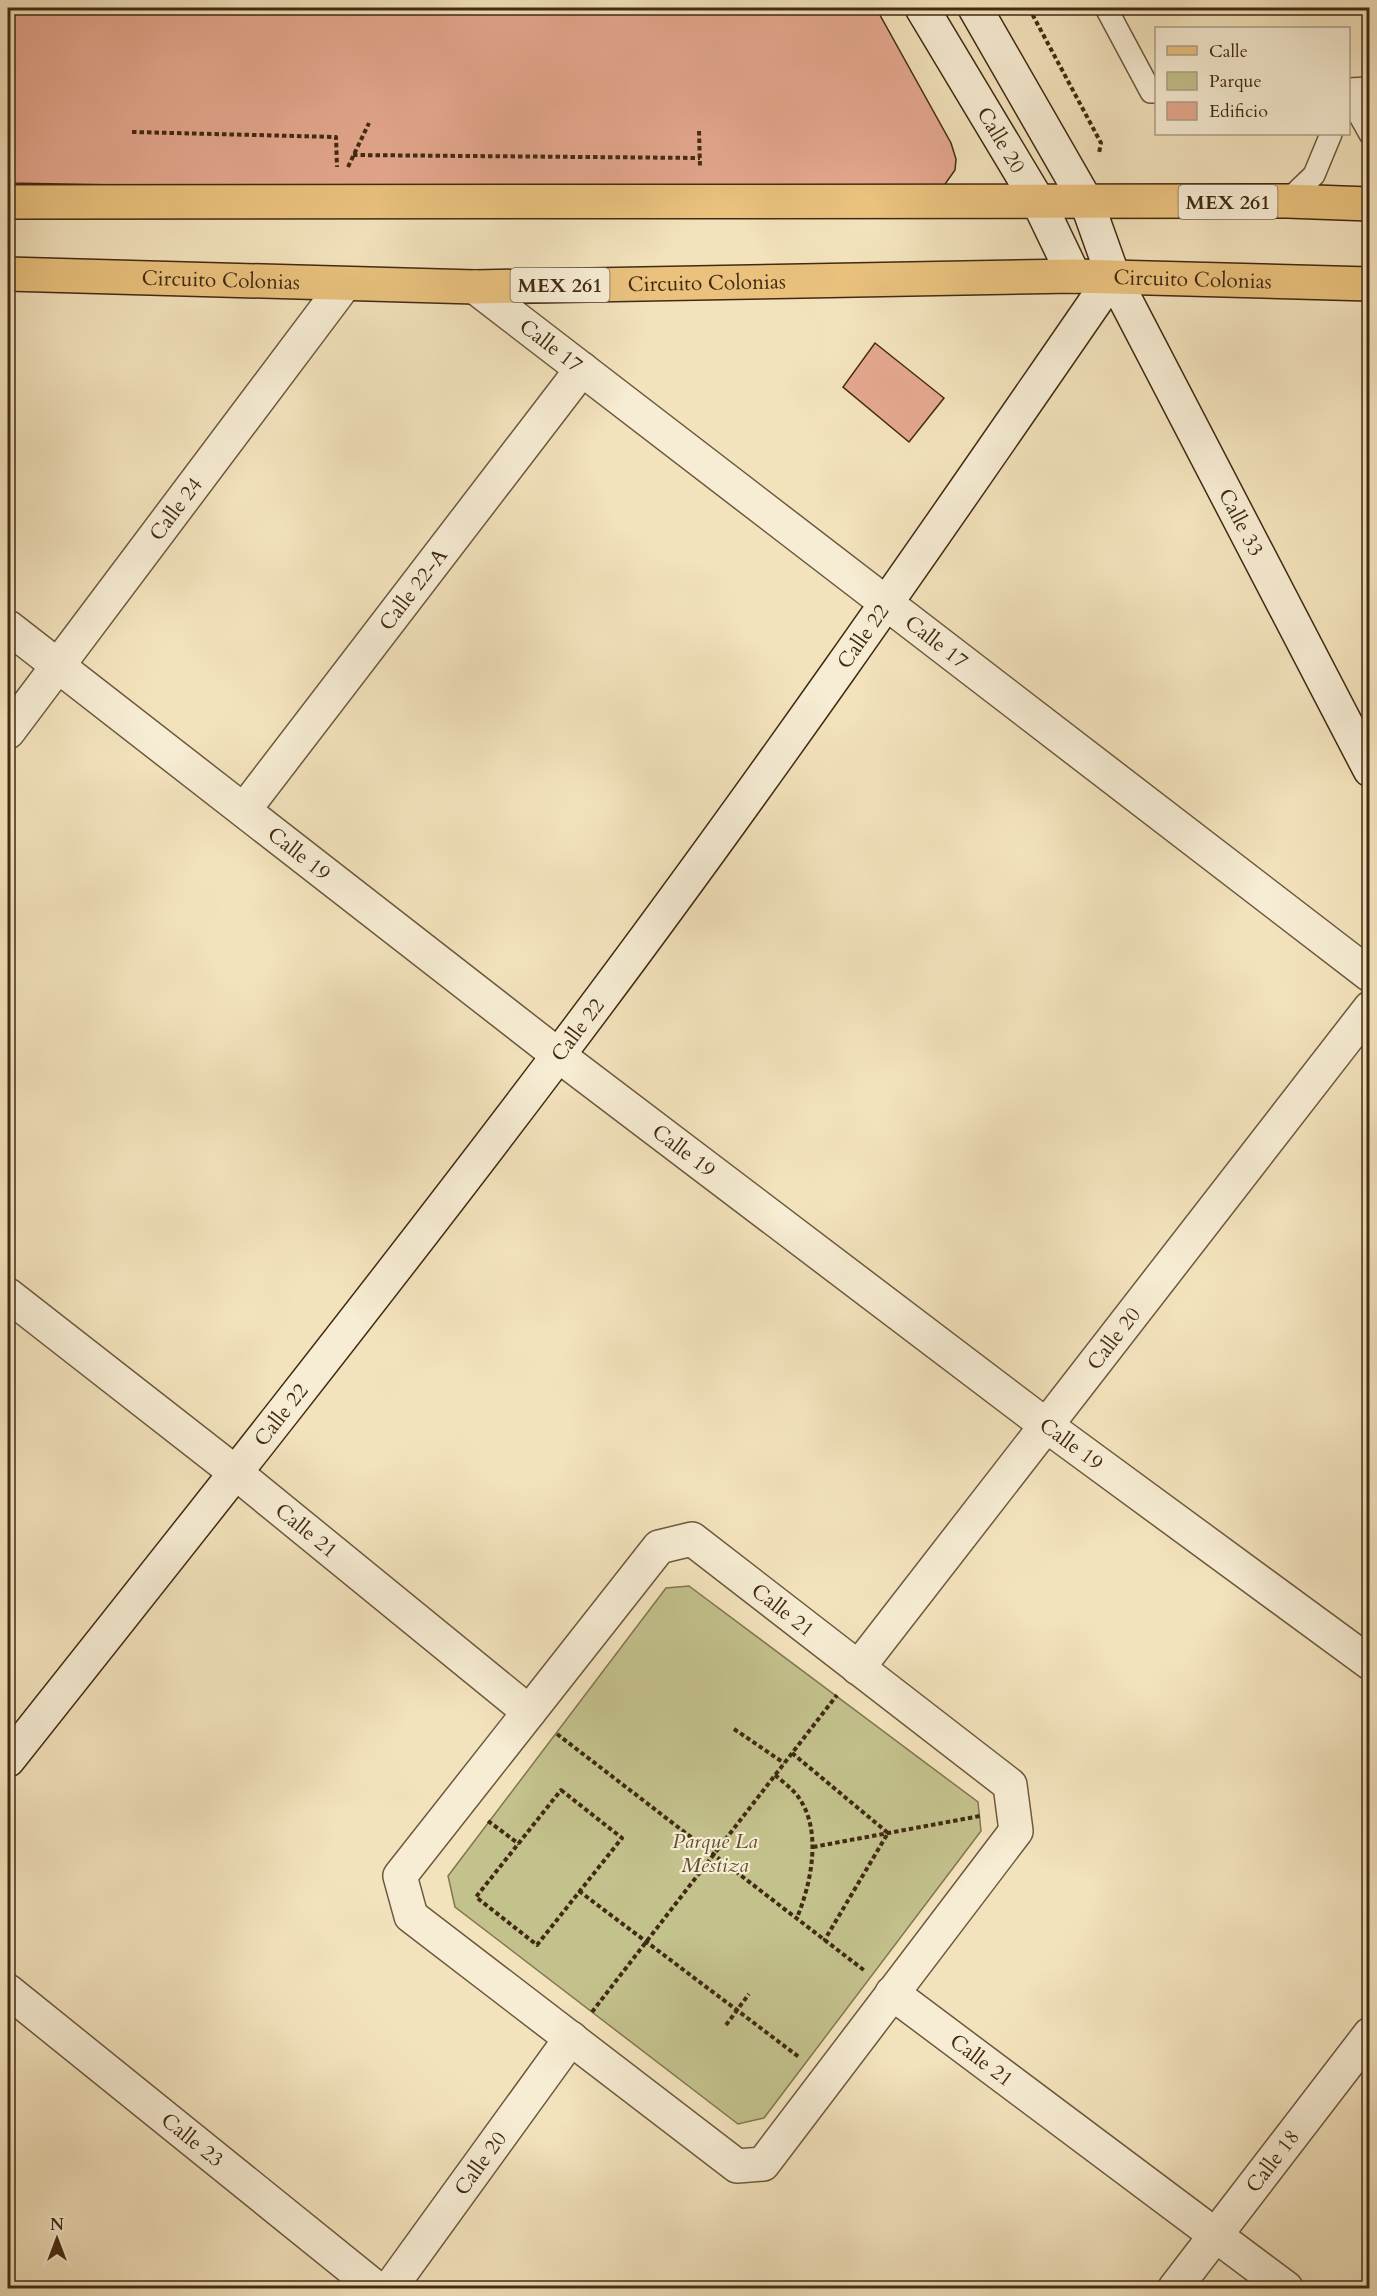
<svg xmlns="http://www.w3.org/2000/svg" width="1377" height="2296" font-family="Cardo,serif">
<rect width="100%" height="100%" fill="#f3e3bd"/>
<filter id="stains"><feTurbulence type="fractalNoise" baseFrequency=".00333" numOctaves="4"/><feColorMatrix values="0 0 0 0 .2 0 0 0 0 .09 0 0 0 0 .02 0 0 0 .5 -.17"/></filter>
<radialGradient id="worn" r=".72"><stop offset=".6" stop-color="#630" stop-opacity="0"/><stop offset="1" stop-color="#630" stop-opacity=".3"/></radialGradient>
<path fill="#c3c18c" stroke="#82764f" stroke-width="1.5" d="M689,1586L978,1802L981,1831L764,2118L738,2124L455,1907L448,1876L666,1588Z"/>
<path fill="#e5a88f" stroke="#422a12" stroke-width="1.5" d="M8,8H876L951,143L956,159L955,170L943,187L337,189L8,183Z
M875,343L944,398L909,442L843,387Z"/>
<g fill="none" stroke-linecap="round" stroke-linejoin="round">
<g stroke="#6e583d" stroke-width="24">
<path id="lane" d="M1106,8L1151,92H1156
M1348,89L1370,88
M1348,95L1370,134
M1287,201L1314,175L1331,134"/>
</g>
<g stroke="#6e583d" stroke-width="36">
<g id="street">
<path id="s1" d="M475,287L1370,975"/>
<path id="s2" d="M8,627L558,1055L1047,1426L1370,1663"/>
<path id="s3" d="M8,732L344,285"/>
<path id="s4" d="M244,810L582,369"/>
<path id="s5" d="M8,1295L236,1473L529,1712"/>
<path d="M692,1539L1010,1785L1016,1831L763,2164L737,2166L411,1916L400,1876L659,1547Z"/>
<path id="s6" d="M858,1668L1370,1008"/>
<path id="s7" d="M8,1991L376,2288"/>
<path id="s8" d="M892,1993L1286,2288"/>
<path id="s9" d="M390,2288L571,2038"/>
<path id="s10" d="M1175,2288L1370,2034"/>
</g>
</g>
<g stroke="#422a12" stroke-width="36">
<g id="secondary">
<path id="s11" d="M922,8L1039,203L1074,276"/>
<path id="s12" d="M975,8L1087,203L1113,276L1370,770"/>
<path id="s13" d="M8,1760C193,1527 378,1294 557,1057C750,802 932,539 1113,276"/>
</g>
</g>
<g stroke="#422a12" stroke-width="36">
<g id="primary">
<path d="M8,202L1287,201L1370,204"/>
<path id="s14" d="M8,274L475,287L1074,276L1370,284"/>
</g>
</g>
<path stroke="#422a12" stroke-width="4" stroke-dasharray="4.5 3" stroke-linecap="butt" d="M1029,8L1101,143L1099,153
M699,131L700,166
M132,132L336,137L337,167
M353,155L700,158
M348,167L369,123
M734,1729L784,1763
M557,1734L865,1971
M792,1753L888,1833L824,1941
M775,1775C782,1781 790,1787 796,1794C824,1828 811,1885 796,1920
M561,1790L622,1838L537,1945L476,1897Z
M488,1821L519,1844
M813,1847L980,1816
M579,1891L799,2057
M592,2012L837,1695
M726,2025L749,1994"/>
<use href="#lane" stroke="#f7edd4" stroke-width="21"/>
<use href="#street" stroke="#f7edd4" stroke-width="33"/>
<use href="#secondary" stroke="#f7edd4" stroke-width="33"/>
<use href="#primary" stroke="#eac27e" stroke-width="33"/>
</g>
<g text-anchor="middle" stroke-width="4.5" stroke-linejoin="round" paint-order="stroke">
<g fill="#f7edd4" stroke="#78644c" stroke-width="1.5">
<rect x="1178.5" y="185" width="99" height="34" rx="4.5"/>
<rect x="510.5" y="268" width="99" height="34" rx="4.5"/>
</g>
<g font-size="20" font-weight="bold" fill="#422a12">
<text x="1228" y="209">MEX 261</text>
<text x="560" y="292">MEX 261</text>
</g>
<g font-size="21" fill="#422a12" stroke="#f7edd4">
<text dy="7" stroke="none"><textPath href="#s11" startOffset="154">Calle 20</textPath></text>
<text dy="7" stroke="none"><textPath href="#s14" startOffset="1185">Circuito Colonias</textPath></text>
<text dy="7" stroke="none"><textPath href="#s14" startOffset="213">Circuito Colonias</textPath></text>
<text dy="7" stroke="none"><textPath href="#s14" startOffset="699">Circuito Colonias</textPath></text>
<text dy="7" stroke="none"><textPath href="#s1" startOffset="96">Calle 17</textPath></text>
<text dy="7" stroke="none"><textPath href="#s3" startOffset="279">Calle 24</textPath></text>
<text dy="7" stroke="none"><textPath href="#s12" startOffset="580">Calle 33</textPath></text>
<text dy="7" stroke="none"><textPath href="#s4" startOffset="278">Calle 22-A</textPath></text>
<text dy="7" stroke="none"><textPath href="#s13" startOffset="1412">Calle 22</textPath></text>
<text dy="7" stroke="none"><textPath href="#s1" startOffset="582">Calle 17</textPath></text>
<text dy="7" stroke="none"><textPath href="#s2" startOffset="369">Calle 19</textPath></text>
<text dy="7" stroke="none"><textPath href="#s13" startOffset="926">Calle 22</textPath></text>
<text dy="7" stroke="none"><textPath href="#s2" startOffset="855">Calle 19</textPath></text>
<text dy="7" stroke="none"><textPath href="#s6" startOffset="417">Calle 20</textPath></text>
<text dy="7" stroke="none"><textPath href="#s13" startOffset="440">Calle 22</textPath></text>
<text dy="7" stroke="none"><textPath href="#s2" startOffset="1341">Calle 19</textPath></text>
<text dy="7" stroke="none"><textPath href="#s5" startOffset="380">Calle 21</textPath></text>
<text transform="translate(783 1610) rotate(38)" y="7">Calle 21</text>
<text dy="7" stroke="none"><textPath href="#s8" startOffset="112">Calle 21</textPath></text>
<text dy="7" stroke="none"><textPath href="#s7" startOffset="237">Calle 23</textPath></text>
<text dy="7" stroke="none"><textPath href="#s10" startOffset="160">Calle 18</textPath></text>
<text dy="7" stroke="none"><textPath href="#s9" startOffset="154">Calle 20</textPath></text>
</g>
<g font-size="21" font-style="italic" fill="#625030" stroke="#f7edd4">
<text x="715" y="1848">Parque La<tspan x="715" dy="24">Mestiza</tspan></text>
</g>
</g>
<rect width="1377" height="2296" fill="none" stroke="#f3e3bd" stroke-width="30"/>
<rect x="9" y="9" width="1359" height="2278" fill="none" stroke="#422a12" stroke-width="3"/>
<rect x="15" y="15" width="1347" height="2266" fill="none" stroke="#422a12" stroke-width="1.5"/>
<rect x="1155" y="27" width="195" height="108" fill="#f7edd4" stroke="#af9f86" stroke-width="1.5"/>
<rect x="1167" y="46" width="30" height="9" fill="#eac27e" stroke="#af9f86" stroke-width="1.5"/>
<text x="1209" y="57" font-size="18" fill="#422a12">Calle</text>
<rect x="1167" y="72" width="30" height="18" fill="#c3c18c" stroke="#af9f86" stroke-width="1.5"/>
<text x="1209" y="87" font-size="18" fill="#422a12">Parque</text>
<rect x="1167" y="102" width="30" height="18" fill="#e5a88f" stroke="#af9f86" stroke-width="1.5"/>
<text x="1209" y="117" font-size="18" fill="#422a12">Edificio</text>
<g transform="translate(57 2239)" stroke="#f7edd4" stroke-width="4.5" paint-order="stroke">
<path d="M0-4.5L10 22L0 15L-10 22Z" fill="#422a12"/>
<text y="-9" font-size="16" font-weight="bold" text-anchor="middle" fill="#422a12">N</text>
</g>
<rect width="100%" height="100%" filter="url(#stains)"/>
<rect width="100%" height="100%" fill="url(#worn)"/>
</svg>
